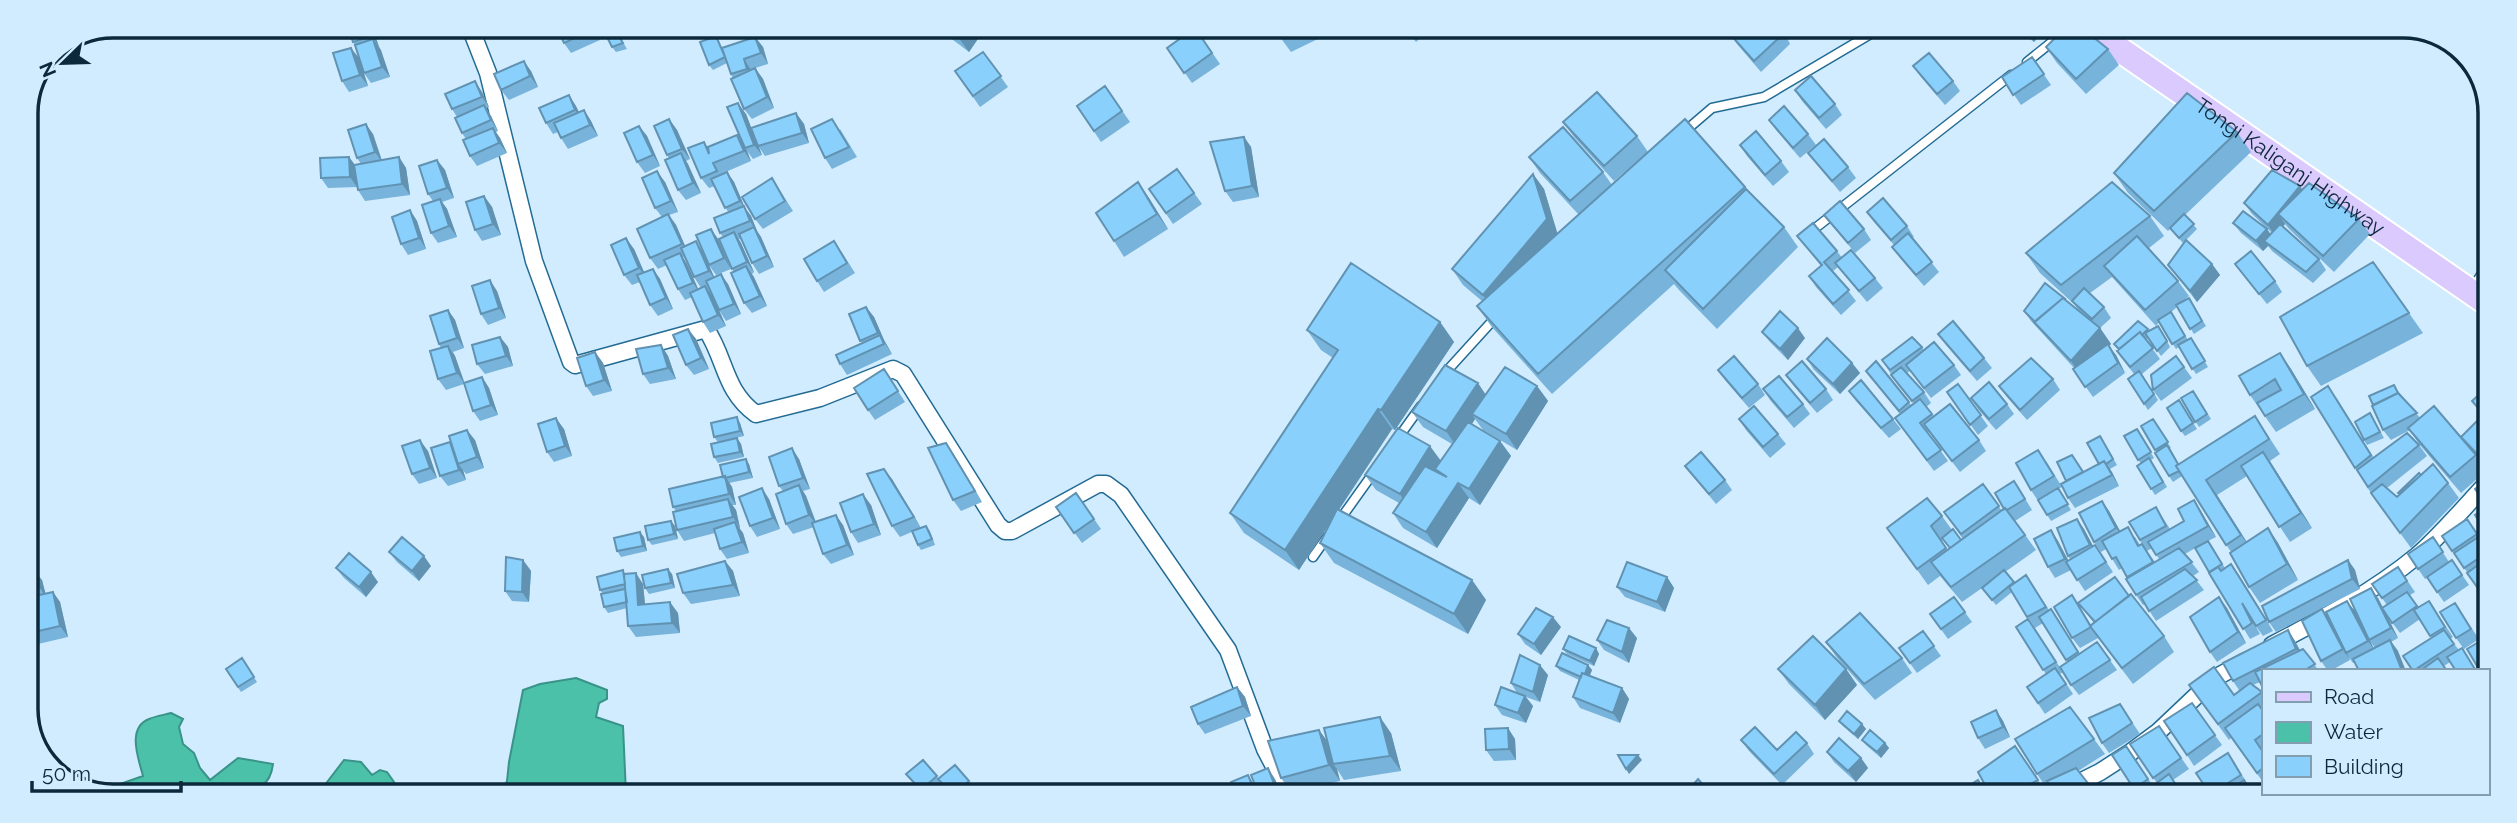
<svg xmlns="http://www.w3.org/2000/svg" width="2517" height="823" font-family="Raleway,sans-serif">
<rect width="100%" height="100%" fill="#d1ecfe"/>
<path fill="#4cc1aa" stroke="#399389" stroke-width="2" d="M576,678L607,690V699L599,703L596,717L623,726L626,794H501L507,781L509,762L523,690L540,684Z
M171,713L183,719L179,727L183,744L194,753L200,768L210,780L238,758L273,764C270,786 260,789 240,786L231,794H107L114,786L143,776C139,760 126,728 149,719C156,716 164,715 171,713Z
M344,760L361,762L372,775L380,770L387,772L399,789L390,791V794H318Z"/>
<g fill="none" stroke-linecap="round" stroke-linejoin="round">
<g stroke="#236b94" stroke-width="11">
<path id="lane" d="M2027,62L2068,29
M1684,132L1712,108L1764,97L1879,29
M1809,233L2011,75
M2472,289L2490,261
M1445,373L1495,318
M1398,438L1421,406
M1339,521L1374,472
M1313,557L1327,537"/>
</g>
<g stroke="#236b94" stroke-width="19">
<path id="street" d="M470,27L488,73L534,261L571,362L575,365L706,329C726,359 724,391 756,414L820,398L893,369L903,374L998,525L1005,531H1012L1098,484H1106L1121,495L1228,650L1265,749L1289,795
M2272,645C2324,618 2373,592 2418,555C2443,533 2466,505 2489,481
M2052,796L2100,772L2131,752L2158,732L2215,678L2244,662"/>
</g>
<g stroke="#fff" stroke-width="28">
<g id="primary">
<path id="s1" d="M2090,29L2490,305"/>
</g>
</g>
<use href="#lane" stroke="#fff" stroke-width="8"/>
<use href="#street" stroke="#fff" stroke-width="16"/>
<use href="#primary" stroke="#dacafd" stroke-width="24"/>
</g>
<path fill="#77b3da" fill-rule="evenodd" d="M348,27H372L390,77L371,83L364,73Z
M559,27H594L600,40L571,53L564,43Z
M614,27L627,49L616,52L612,47Z
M936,27H986L969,52Z
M1195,28L1220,64L1192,83L1167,48Z
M1275,28H1320L1324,36L1291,52L1280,37Z
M1405,28H1432L1416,42Z
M1782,28L1790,44L1761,72L1737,44L1729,33Z
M2016,29H2045L2034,42Z
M716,36L722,48L755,37L763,47L768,64L755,68L763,79L774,108L752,119L744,109L727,63L713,70L709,65Z
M2046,47L2108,49L2119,65L2086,94L2057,63Z
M983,52L1008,87L980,107L955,71Z
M2032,57L2051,85L2021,105L2002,77Z
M359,58L368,86L349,92L342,81Z
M1913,66L1953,81L1960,91L1945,105L1921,77Z
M531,71L538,87L509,100L501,90Z
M1105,86L1130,122L1101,142L1077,106Z
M1795,90L1835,104L1842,115L1826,129L1802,101Z
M482,92L489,107L486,108L491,116L498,131L496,132L500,138L507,153L477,166L470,156L466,139L462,133L457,117L452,109Z
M569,95L579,112L584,110L591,121L598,136L568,149L561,138L558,132L553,134L546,123Z
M796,113L804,124L809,143L765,156L758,146L762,155L753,159L747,151L751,161L721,174L727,172L734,182L745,208L751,216L757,231L761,237L774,267L759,274L752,263L741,238L739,239L754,272L752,274L767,306L752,313L744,303L734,272L732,269L723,237L720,233L728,212L715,186L709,188L701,178L704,142L708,148L737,135L743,143L746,114L751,128Z
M669,119L677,130L690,159L686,161L701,193L686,200L678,190L669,158L667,155Z
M1769,120L1808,134L1816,145L1800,158L1776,130Z
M1563,122L1637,136L1648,152L1614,181L1574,137Z
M639,126L647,136L660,166L645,173L637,162Z
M840,129L857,157L832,169L825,158Z
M2237,132L2251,152L2185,215L2197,229L2183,243L2170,229L2168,231L2128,193L2114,173Z
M373,134L382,160L399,157L406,168L410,195L365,201L358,190L357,187L328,188L321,178L349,157L355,165L361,164L357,158Z
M1244,137L1251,147L1259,197L1233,202L1225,191Z
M1740,145L1781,161L1789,172L1773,186L1747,156Z
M1808,153L1848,167L1856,178L1840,192L1816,163Z
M1529,157L1603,172L1612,185L1745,187L1749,192L1784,227L1798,247L1717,329L1679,290L1674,284L1552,394L1491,326L1477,306L1482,301L1463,285L1452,269L1533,174L1544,189L1557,234L1579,215L1540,173Z
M437,160L445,170L454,198L442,202L447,209L457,237L438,243L431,233L433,201L428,194Z
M1177,169L1202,204L1173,224L1149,189Z
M772,178L793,211L763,229L755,219Z
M665,182L678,212L669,215L676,225L685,246L702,250L711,229L718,239L731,269L716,275L709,265L714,277L728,284L741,314L726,321L719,310L726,326L710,333L703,322L692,297L685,300L678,289L667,265L658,269L650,258L662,217L655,208ZM683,257H684L694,277L701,288L698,289L687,264Z
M2300,186L2302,190L2359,219L2370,234L2334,272L2289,229L2285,224L2283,227L2319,259L2326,270L2313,283L2272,251L2268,246L2263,251L2241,233L2233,223L2267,229L2270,234L2272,233L2252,214L2244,203Z
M484,196L492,207L501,235L482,241L475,230Z
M1149,198L1168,229L1124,257L1114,241Z
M410,210L417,221L426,249L408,255L401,244Z
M1867,212L1907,226L1914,237L1912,238L1939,272L1924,286L1900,258L1892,247L1894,245L1874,222Z
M1824,215L1864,229L1871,240L1855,253Z
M2150,216L2164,236L2149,248L2178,281L2189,296L2183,301L2192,303L2206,326L2194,334L2177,307L2169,314L2174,318L2188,340L2194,343L2208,367L2196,374L2179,347L2176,349L2159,322L2156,326L2112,277L2090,293L2104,307L2111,318L2100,328L2111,344L2109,346L2116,355L2125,373L2093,397L2073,369L2074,368L2031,321L2024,311H2079L2074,304L2040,273L2026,253Z
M1797,236L1837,251L1842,258L1875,278L1883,288L1867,302L1838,267L1833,271L1856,301L1841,315L1816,287L1809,276L1821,266Z
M634,249L644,272L653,269L660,279L673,309L658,316L650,305L640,282L632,285L624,275Z
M841,251L855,273L824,292L817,281Z
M2373,262L2423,333L2321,386L2307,366Z
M2212,264L2220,275L2197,302L2168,265Z
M2235,264L2275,281L2282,292L2267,304Z
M497,291L506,318L488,325L481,314Z
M866,307L874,317L884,340L892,354L847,375L840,364L862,343L860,341Z
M448,310L455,320L464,348L453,352L455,356L464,383L482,377L489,388L498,415L480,421L473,411L464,384L446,390L438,379L441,348L439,344Z
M1440,322L1454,342L1395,430L1392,429L1339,510L1472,580L1486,600L1468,634L1334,563L1320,543L1330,523L1299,570L1244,533L1230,513L1333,358L1321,350L1307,330Z
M688,329L696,339L709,369L694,375L686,365Z
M2148,329L2150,331H2162L2170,347L2161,356L2148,338L2146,340L2160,359L2142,374L2158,400L2148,410L2128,379L2134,374L2117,351L2118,350L2114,344Z
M1762,332L1805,338L1788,360L1770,342Z
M1938,334L1984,358L1992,368L1977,381L1946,345Z
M500,337L508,347L513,366L485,374L477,364Z
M661,345L668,356L676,379L650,384L643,374Z
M1922,347L1924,350L1954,365L1961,375L1931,398L1910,371L1907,373L1924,392L1931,403L1926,407L1934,416L1979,440L1986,451L1960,472L1929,432L1928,433L1948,461L1934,471L1895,418L1900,414L1866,371L1876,361L1912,406L1914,404L1898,385L1882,360Z
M595,352L603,363L612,391L593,396L586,386Z
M2280,353L2291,369L2315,409L2276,432L2250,395Z
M2176,356L2192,378L2161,401L2153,390Z
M1807,359L1852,363L1860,373L1840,394L1814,370Z
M884,369L905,402L875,420L868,410Z
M1718,370L1758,384L1765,395L1749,408L1725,380Z
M1786,375L1826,389L1833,400L1817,413L1793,385Z
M2053,379L2060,390L2027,420L2007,397L1999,386Z
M1958,384L1988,426L1978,435L1947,392Z
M1537,386L1548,401L1517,450L1483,430L1475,419L1472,424L1500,441L1511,456L1480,505L1469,498L1437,548L1403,528L1393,513L1399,503L1376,490L1365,475L1441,461L1452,444L1423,427L1412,412L1486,395Z
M1763,389L1803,404L1810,414L1794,428L1770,400Z
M1849,391L1893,419L1901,429L1889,438L1856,401Z
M2193,391L2211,419L2199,427L2181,398Z
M2398,391L2420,418L2464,441L2489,431V462L2485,465L2475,454L2486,471L2461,493L2419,444L2410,430L2391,440L2383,430Z
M2336,397L2374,458L2419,445L2427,456L2387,488L2397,497L2421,475L2448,483L2459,498L2411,548L2371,493L2355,468Z
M1971,398L2007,404L2014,414L1996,430L1978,409Z
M2179,400L2197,429L2185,436L2181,431Z
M2370,413L2384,438L2367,445L2364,440Z
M1739,419L1778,434L1786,444L1770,458L1746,430Z
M2153,419L2171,448H2170L2179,464L2265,431L2280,454L2270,461L2312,528L2290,542L2247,476L2217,495L2247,542L2268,528L2278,543L2298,580L2260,603L2249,587L2231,552L2182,476L2173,482L2169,476L2157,452L2141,426Z
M740,423L744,436L718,442L714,437Z
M564,429L572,456L554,462L547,452Z
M2137,429L2154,458L2151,460L2167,487L2155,495L2137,466L2141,464L2124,436Z
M2100,436L2117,465L2110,469L2119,486L2075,508L2068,498L2099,464Z
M737,438L741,444L744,457L718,463L714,457Z
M475,440L484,468L466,474L463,470L466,480L448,486L440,476L450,442L452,446Z
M428,451L437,478L419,484L412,474Z
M953,453L982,502L961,511L953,500Z
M799,459L810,489L803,491L806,496L816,522L843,525L854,555L831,564L823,554L814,527L793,534L786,524L783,491L779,486Z
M2046,461L2062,487L2058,489L2071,510L2051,521L2031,490Z
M749,464L753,478L729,483L732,487L736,505H732L736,510L740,528H739L743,533L749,553L727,559L720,549L715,533L684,541L677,530L676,511L673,507L723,477Z
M1685,466L1725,480L1732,490L1716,504Z
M892,479L921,528L900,537L892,526Z
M2489,479V535L2475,515L2487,507L2475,489Z
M1983,484L2002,511L2021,492L2032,510L2015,521L2036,550L2005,572L2014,583L2026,575L2049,610L2058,619L2080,654L2097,642L2117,670L2079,695L2071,685L2068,662L2043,623L2035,628L2012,592L1996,605L1982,588L1962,602L1940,576L1928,585L1887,528L1942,516L1952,530L1961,540L1963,539L1944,512ZM1943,540L1950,548L1947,550L1941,542Z
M1076,493L1101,529L1082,543L1056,507Z
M769,499L780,529L757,537L750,526Z
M2102,501L2109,511L2120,531L2135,537L2140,545L2142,544L2129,522L2156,507L2170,529L2201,511L2216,537L2208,541L2225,568L2231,564L2273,631L2263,636L2255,625L2260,634L2250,639L2210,573L2204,543L2185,554L2199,572L2193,576L2204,590L2156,621L2145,604L2143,605L2136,595L2122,568L2119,570L2106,549L2101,552L2094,542ZM2152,548L2159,559L2155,562L2147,551Z
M871,505L881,535L858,543L851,532Z
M2077,519L2084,529L2093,547L2095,545L2113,572L2085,591L2071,570L2055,578L2048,567L2051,530L2058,541L2068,561L2070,559L2068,556Z
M2467,519L2489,549L2488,595L2485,598L2442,536Z
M675,526L678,539L652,545L648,540Z
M926,526L930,531L935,545L921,550L918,545Z
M644,537L647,551L621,557L617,551Z
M2433,537L2449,562L2452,560L2469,585L2444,602L2427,578L2425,579L2408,554Z
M389,552L431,566L419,581L397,562Z
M523,560L531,571L529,602L512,601L505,591Z
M2348,560L2355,570L2360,589L2276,632L2269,622Z
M725,561L733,571L740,596L691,604L683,593Z
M2398,567L2415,592L2410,595L2418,607L2429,601L2453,637L2450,639L2459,650L2462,648L2477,671H2456L2450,662L2444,666L2447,671H2413L2431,638L2420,619L2400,633L2385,613L2398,638L2391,642L2398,651L2353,663L2348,656L2350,660L2330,671H2328L2321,661L2331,621L2355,611L2374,649L2375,648L2369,640L2378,598L2383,608L2387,605L2372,584Z
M336,568L378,582L366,597L344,578Z
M623,570L625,574L643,584L645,604L678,613L680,633L636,637L628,626L627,608L608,613L604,607L603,594L600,590Z
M26,571L42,580L45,594L53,592L60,602L68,637L38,644L30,633L26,617Z
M672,574L675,588L649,594L645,588Z
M1667,577L1674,588L1665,612L1625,597L1617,587Z
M2072,595L2091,625L2094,623L2078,603L2129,596L2164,636L2174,652L2133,684L2098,638L2080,648L2072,638Z
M1954,597L1972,622L1948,639L1930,614Z
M2219,597L2227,608L2246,643L2217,662L2210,652Z
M2462,614L2479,639L2464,649L2456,638Z
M2028,619L2063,672L2060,674L2073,694L2045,714L2027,687L2046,674L2016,627Z
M1561,627L1541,655L1525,644L1518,634Z
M2288,630L2295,641L2300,650L2303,649L2319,671H2263L2260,682L2253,685L2263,695V782L2231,738L2229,740L2189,685L2234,695L2239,690L2233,681Z
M1923,631L1941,656L1917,673L1899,648Z
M1637,638L1629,663L1604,650L1597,640Z
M1826,642L1902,658L1912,673L1875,700L1837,658Z
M1596,648L1599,654L1594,666L1567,654L1563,649Z
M242,658L257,682L241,692L226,669Z
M1588,665L1592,670L1590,676L1622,688L1629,699L1620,723L1580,708L1573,697L1579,680L1560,671L1556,666Z
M1778,669H1846L1857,685L1825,720L1789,684Z
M1548,675L1540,702L1526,697L1533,706L1526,723L1502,715L1495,705L1517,693L1511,683Z
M1237,687L1245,697L1251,716L1205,734L1198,724Z
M2192,703L2222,745L2194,766L2187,755Z
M2120,704L2140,734L2109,753L2102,743Z
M1996,710L2003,721L2010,737L1985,749L1978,738Z
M1839,721L1862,724L1866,729L1858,739L1843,726Z
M2159,726L2189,769L2173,780L2184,796H2139L2112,755L2126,746L2153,786L2157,783L2130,744Z
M1319,730L1327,741L1391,733L1401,771L1344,780L1337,769L1340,781L1310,788L1315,795H1293L1281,778Z
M1515,739L1516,760L1494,761L1486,750Z
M2094,739L2105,754L2048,790L2037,774Z
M1741,740L1777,750L1807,743L1814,754L1782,785L1749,751Z
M1862,740L1885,743L1889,748L1881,758L1866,745Z
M2015,746L2042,786L2052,796H1991Z
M1827,752L1861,758L1868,768L1856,782L1834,762Z
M2228,753L2235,763L2255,797L2212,796L2196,773Z
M923,760L939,779L969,781L976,791L972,795H951L944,787L935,795H923L906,774Z"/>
<path fill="#6192b1" d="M368,27H372L379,47L372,36Z
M592,27H594L600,40L593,30Z
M965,27H986L969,52L958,37Z
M2024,29H2045L2034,42Z
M755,37L763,47L768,64L761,53Z
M373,39L381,50L390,77L382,67Z
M351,48L359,58L368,86L360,75Z
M744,59L751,70L754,79L747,69Z
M524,61L531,71L538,87L530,76Z
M755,68L763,79L774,108L767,97Z
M475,81L482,92L489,107L482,97Z
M569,95L576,106L583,121L575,110Z
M738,103L746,114L762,155L754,145Z
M484,105L491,116L498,131L491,120Z
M584,110L591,121L598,136L590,125Z
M796,113L804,124L809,143L802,133Z
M669,119L677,130L690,159L682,149Z
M366,124L373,134L382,162L375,152Z
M639,126L647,136L660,166L653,155Z
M493,128L500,138L507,153L499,143Z
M737,135L745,146L751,161L744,151Z
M1244,137L1251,147L1259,197L1252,186Z
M681,153L688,164L701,193L693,183Z
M349,157L357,168V187L350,177Z
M399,157L406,168L410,195L402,184Z
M437,160L445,170L454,198L447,188Z
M657,171L665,182L678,212L671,201Z
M727,172L734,182L745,208L751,216L757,231L761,237L774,267L767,256L754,228L750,221L745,209L740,201Z
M1533,174L1544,189L1558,235L1494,311L1483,295Z
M1138,182L1149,198L1168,229L1157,214Z
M2300,186L2307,197L2278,214L2285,224L2275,236L2268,225Z
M484,196L492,207L501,235L493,224Z
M440,199L447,209L457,237L449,226Z
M410,210L417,221L426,249L419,238Z
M668,214L676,225L689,255L682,244Z
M711,229L718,239L731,269L724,258Z
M2267,229L2274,239L2264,241L2268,246L2263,251L2256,241Z
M734,232L741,243L754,272L747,262Z
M626,238L634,249L647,279L639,268Z
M696,241L703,252L716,281L709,271Z
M680,253L687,264L700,293L693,283Z
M2212,264L2220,275L2197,302L2190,291Z
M746,266L754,277L767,306L760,296Z
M653,269L660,279L673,309L666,298Z
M721,274L728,284L741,314L734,304Z
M490,280L497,291L506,318L499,308Z
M705,286L713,297L726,326L718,315Z
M866,307L874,317L884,340L892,354L878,333Z
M448,310L455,320L464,348L457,338Z
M1440,322L1454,342L1395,430L1381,410Z
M1798,328L1805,338L1788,360L1780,349Z
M2100,328L2111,344L2109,346L2116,355L2125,373L2118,363L2081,376L2071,361Z
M688,329L696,339L709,369L701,358Z
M500,337L508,347L513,366L506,356Z
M661,345L668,356L676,379L668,368Z
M448,346L455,356L465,384L457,373Z
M595,352L603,363L612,391L604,380Z
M2280,353L2291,369L2315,409L2304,394Z
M1852,363L1860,373L1840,394L1833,384Z
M482,377L489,388L498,415L491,405Z
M1478,383L1488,398L1472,414L1475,419L1457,447L1446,431Z
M1537,386L1548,401L1517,450L1506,434Z
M1378,409L1392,429L1299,570L1285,550Z
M737,417L740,423L744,436L740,431Z
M556,418L564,429L572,456L565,446Z
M467,430L475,440L484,468L477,457Z
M737,438L741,444L744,457L740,452Z
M420,440L428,451L437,478L430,468Z
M1500,441L1511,456L1480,505L1469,489Z
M450,442L457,452L458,464L463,470L466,480L459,470Z
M946,443L953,453L982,502L975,491Z
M1430,446L1441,461L1410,510L1400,494Z
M792,448L799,459L810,489L803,478Z
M2263,452L2274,468L2312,528L2301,513Z
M746,459L749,464L753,478L749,472Z
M2104,461L2112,472L2119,486L2112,475Z
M884,469L892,479L921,528L914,517Z
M725,476L732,487L736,505L729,494Z
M2206,480L2217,495L2252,551L2241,535Z
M1458,483L1469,498L1437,548L1426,532Z
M799,485L806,496L817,526L809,515Z
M762,488L769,499L780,529L773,518Z
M863,494L871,505L881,535L874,524Z
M728,499L736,510L740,528L733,517Z
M2194,500L2201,511L2216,537L2208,526Z
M2102,501L2109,511L2124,538L2116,528Z
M836,515L843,525L854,555L847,545Z
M2077,519L2084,529L2098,555L2090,545Z
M671,521L675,526L678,539L674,534Z
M735,522L743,533L749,553L742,542Z
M2268,528L2278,543L2298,580L2287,564Z
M26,529L27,530L30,544L26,539Z
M2051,530L2058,541L2073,569L2065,559Z
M640,532L644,537L647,551L643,546Z
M424,556L431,566L419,581L412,571Z
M523,560L531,571L529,602L522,592Z
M2348,560L2355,570L2360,589L2352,579Z
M725,561L733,571L740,596L733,585Z
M2231,564L2239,575L2273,631L2266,620Z
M668,569L672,574L675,588L671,583Z
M34,570L42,580L47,599L40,588Z
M371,572L378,582L366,597L359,587Z
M636,573L643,584L646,615L638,605Z
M1667,577L1674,588L1665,612L1657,602Z
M1472,580L1486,600L1468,634L1454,614Z
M2371,588L2378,598L2398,638L2391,628Z
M53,592L60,602L68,637L60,626Z
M2219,597L2227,608L2246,643L2238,632Z
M2347,601L2355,611L2375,651L2368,641Z
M670,602L678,613L680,633L672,623Z
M2322,609L2330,619L2350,660L2343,649Z
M1553,617L1561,627L1541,655L1534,644Z
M1629,628L1637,638L1629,663L1622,652Z
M2288,630L2295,641L2304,659L2296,649Z
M2390,640L2398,651L2406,671H2402Z
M1596,648L1599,654L1594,666L1590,661Z
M1540,665L1548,675L1540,702L1533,692Z
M1588,665L1592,670L1586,683L1583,678Z
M1846,669L1857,685L1825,720L1815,705Z
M1237,687L1245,697L1251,716L1243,706Z
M1622,688L1629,699L1620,723L1613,713Z
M1525,696L1533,706L1526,723L1518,713Z
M1996,710L2003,721L2010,737L2003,727Z
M1380,717L1391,733L1401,771L1390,756Z
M1862,724L1866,729L1858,739L1854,734Z
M1508,728L1515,739L1516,760L1509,749Z
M1319,730L1330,745L1333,764L1337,769L1340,781L1329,765Z
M1885,743L1889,748L1881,758L1877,752Z
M1638,755L1642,760L1629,774L1626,769Z
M1861,758L1868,768L1856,782L1848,771Z
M1268,768L1275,779L1282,795H1279Z
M1248,775L1255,786L1259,795H1256Z"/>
<path fill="#8ad0fd" stroke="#6192b1" stroke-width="2" d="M348,27H368L372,36L353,42Z
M559,27H592L593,30L564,43L557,28Z
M602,27H613L623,43L612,47Z
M946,27H965L958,37Z
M1195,28L1212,53L1184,73L1167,48Z
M1275,28H1299L1280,37Z
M1736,28H1780L1783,34L1754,61L1729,33Z
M2064,29H2083L2108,49L2076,79L2046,47Z
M716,36L725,57L709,65L700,42Z
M755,37L761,53L744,59L747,69L731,74L722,48Z
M373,39L382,67L364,73L355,45Z
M351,48L360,75L342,81L333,53Z
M983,52L1001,76L973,96L955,71Z
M1929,53L1953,81L1937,94L1913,66Z
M2032,57L2044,74L2013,95L2002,77Z
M524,61L530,76L501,90L494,74Z
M755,68L767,97L744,109L731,79Z
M1811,76L1835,104L1819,118L1795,90Z
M475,81L482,97L452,109L445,94Z
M1105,86L1122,111L1094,131L1077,106Z
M1597,92L1637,136L1604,166L1563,122Z
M2187,93L2237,132L2154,211L2114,173Z
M569,95L575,110L546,123L539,108Z
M738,103L754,145L745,148L727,107Z
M484,105L491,120L462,133L455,118Z
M1784,106L1808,134L1793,148L1769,120Z
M584,110L590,125L561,138L554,123Z
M796,113L802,133L758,146L751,128Z
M669,119L682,149L667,155L654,126Z
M832,119L849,147L825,158L811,129Z
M1685,119L1745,187L1538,374L1477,306Z
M366,124L375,152L357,158L348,130Z
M639,126L653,155L637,162L624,133Z
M1563,127L1603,172L1570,201L1529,157Z
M493,128L499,143L470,156L463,140Z
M1756,131L1781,161L1765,175L1740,145Z
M737,135L744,151L713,163L717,171L701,178L688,148L704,142L709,154L708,147Z
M1244,137L1252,186L1225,191L1210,142Z
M1824,139L1848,167L1832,181L1808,153Z
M681,153L693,183L678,190L665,160Z
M349,157L350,177L321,178L320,158Z
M399,157L402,184L358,190L354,165Z
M437,160L447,188L428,194L419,166Z
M1177,169L1194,193L1166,213L1149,189Z
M2272,170L2300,186L2268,225L2244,203Z
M657,171L671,201L655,208L642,178Z
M727,172L740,201L725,208L711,179Z
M1533,174L1547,219L1483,295L1452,269Z
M772,178L785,201L755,219L742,197Z
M1138,182L1157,214L1114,241L1096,213Z
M2112,182L2150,216L2061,285L2026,253Z
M2309,183L2359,219L2323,256L2278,214Z
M1746,189L1784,227L1703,309L1665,270Z
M484,196L493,224L475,230L466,202Z
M1883,198L1907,226L1891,240L1867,212Z
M440,199L449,226L431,233L422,205Z
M1840,201L1864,229L1848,243L1824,215Z
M744,206L750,221L720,233L714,218Z
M410,210L419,238L401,244L392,217Z
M2243,211L2267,229L2256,241L2233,223Z
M668,214L682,244L650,258L637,229Z
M2184,214L2194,224L2179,238L2170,228Z
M1813,223L1837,251L1824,262L1849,290L1833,304L1809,276L1822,265L1797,236Z
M2280,224L2319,259L2306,272L2264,241Z
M754,227L767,256L752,263L739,234Z
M711,229L724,258L709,265L696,235Z
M734,232L747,262L732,269L719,239Z
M1908,233L1932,262L1916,275L1892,247Z
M2137,236L2178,281L2145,310L2104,266Z
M626,238L639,268L624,275L611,245Z
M2186,240L2212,264L2190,291L2168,265Z
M696,241L709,271L694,277L681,248Z
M834,241L847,263L817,281L804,259Z
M1851,250L1875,278L1859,291L1835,263Z
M2251,251L2275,281L2259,294L2235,264Z
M680,253L693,283L678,289L664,260Z
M2373,262L2409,313L2307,366L2280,317Z
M1351,263L1440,322L1381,410L1378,409L1285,550L1230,513L1338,350L1307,330Z
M746,266L760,296L744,303L731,273Z
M653,269L666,298L650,305L637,275Z
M721,274L734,304L719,310L706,281Z
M490,280L499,308L481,314L472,286Z
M2045,283L2064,298H2063L2035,322L2024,311Z
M705,286L718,315L703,322L690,293Z
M2084,288L2104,307L2092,319L2072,301Z
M2063,298L2100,328L2071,361L2034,322Z
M2189,298L2202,321L2190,329L2176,305Z
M866,307L878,333L860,341L849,314Z
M448,310L457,338L439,344L430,316Z
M1780,311L1798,328L1780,349L1762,332Z
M2171,312L2185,336L2172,344L2158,320Z
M1953,321L1984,358L1970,371L1938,334Z
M2138,321L2148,329L2142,335L2140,332L2119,349L2114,344Z
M2158,326L2167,341L2157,351L2145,333Z
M688,329L701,358L686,365L673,335Z
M2140,332L2153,348L2130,367L2117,351Z
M880,335L884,344L840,364L836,355Z
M500,337L506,356L477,364L472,345Z
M1912,337L1922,347L1890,370L1882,360Z
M1827,338L1852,363L1833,384L1807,359Z
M2191,338L2205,361L2192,369L2178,345Z
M1934,342L1954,365L1924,388L1906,365Z
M2489,342V353L2485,347Z
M2108,344L2118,363L2085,387L2073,369Z
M661,345L668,368L643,374L636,349Z
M448,346L457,373L438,379L430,351Z
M2484,351L2489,358V367L2487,369L2478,357Z
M595,352L604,380L586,386L577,358Z
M2280,353L2304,394L2265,416L2257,403L2281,390L2275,379L2250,395L2239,376Z
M1734,356L1758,384L1742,398L1718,370Z
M2176,356L2184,367L2153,390L2151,375Z
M2031,358L2053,379L2020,410L1999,386Z
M1802,361L1826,389L1810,403L1786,375Z
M1876,361L1909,402L1899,411L1866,371Z
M1445,365L1478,383L1446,431L1412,412Z
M1505,367L1537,386L1506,434L1472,414Z
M1901,367L1924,392L1912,401L1891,375Z
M884,369L898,391L868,410L854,388Z
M2139,371L2154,394L2144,404L2128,379Z
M1779,376L1803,404L1787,417L1763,389Z
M482,377L491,405L473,411L464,383Z
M1861,380L1893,419L1881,428L1849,391Z
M1989,382L2007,404L1989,419L1971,398Z
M1958,384L1981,415L1970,425L1947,392Z
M2394,385L2398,393L2373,405L2369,396Z
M2328,386L2371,455L2355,468L2311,397Z
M2485,389L2489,394V415L2486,417L2472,401Z
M2193,391L2207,414L2195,422L2181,398Z
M2398,393L2417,413L2383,430L2372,406Z
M1920,399L1932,414L1920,423L1941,450L1927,460L1895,418Z
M2179,400L2193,423L2181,431L2167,408Z
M1950,404L1979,440L1952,461L1924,424Z
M1754,406L1778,434L1763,447L1739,419Z
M2434,406L2476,455L2450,477L2408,428Z
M2370,413L2380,432L2364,440L2355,422Z
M2255,416L2269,439L2206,480L2241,535L2226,545L2176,466Z
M737,417L740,431L714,437L711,423Z
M556,418L565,446L547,452L538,424Z
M2153,419L2168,442L2155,450L2141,426Z
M2478,420L2489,431V444L2478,455L2461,437Z
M1468,422L1500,441L1469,489L1458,483L1426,532L1393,513L1425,466L1447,477L1435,469Z
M1398,428L1430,446L1400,494L1365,475Z
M2137,429L2151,452L2138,460L2124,436Z
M467,430L477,457L458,464L449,436Z
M2407,433L2419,445L2368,487L2357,470Z
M2100,436L2113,459L2106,464L2104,461L2099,464L2087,443Z
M737,438L740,452L714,457L711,444Z
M420,440L430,468L412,474L402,446Z
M450,442L459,470L440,476L431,448Z
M946,443L975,491L953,500L928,448Z
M2167,445L2178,464L2176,466L2179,471L2169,476L2155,453Z
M792,448L803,478L779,486L769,457Z
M2038,450L2054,476L2031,490L2016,463Z
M1701,452L1725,480L1709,494L1685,466Z
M2263,452L2301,513L2279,527L2241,466Z
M2072,455L2083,472L2066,481L2057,462Z
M2149,458L2163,482L2151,489L2137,466Z
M746,459L749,472L725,478V476L723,477L720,465Z
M2104,461L2112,475L2068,498L2061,484Z
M2433,464L2448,483L2400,533L2371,493L2382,484L2397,497Z
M884,469L914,517L892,526L867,474Z
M2419,473L2421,475L2399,494L2398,493Z
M725,476L729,494L673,507L669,489Z
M2489,479V500L2485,503L2475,489Z
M2014,481L2025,499L2007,510L2005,508L2004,509L1995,493Z
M1983,484L1999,506L1961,534L1944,512Z
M799,485L809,515L786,524L776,494Z
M762,488L773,518L750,526L739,497Z
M2058,488L2068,504L2047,515L2038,500Z
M1076,493L1094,519L1074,533L1056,507Z
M863,494L874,524L851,532L840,503Z
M1927,498L1942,516L1931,526L1946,548L1917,569L1887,528Z
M728,499L733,517L677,530L673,512Z
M2194,500L2208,526L2156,555L2148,542L2184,521L2178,509Z
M2102,501L2116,528L2094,542L2079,513Z
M2489,505V527L2485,530L2475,515Z
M2156,507L2166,526L2140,540L2129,522Z
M2005,508L2025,535L1951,587L1931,562Z
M1337,509L1472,580L1454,614L1320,543Z
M836,515L847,545L823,554L812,523Z
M2077,519L2090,545L2068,556L2057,528Z
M2467,519L2477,534L2452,551L2442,536Z
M671,521L674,534L648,540L645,526Z
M735,522L742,542L720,549L714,529Z
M926,526L932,539L918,545L912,531Z
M2128,527L2138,546L2142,544L2153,562L2127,577L2116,557L2112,559L2102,541Z
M2268,528L2287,564L2249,587L2230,553Z
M1953,529L1961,540L1950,548L1942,538Z
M2051,530L2065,559L2048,567L2034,539Z
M640,532L643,546L617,551L614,538Z
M2480,536L2489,550L2488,552L2464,568L2454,553Z
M402,537L424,556L412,571L389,552Z
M2433,537L2443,552L2418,569L2408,554Z
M2208,541L2222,564L2209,572L2195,548Z
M2095,545L2106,562L2077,580L2066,562Z
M2179,548L2192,562L2136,595L2126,579Z
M349,553L371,572L359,587L336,568Z
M506,557L523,560L522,592L505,591Z
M2488,558V580L2477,587L2467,573Z
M2348,560L2352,579L2269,622L2262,606Z
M2452,560L2462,575L2437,592L2427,577Z
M725,561L733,585L683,593L677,574Z
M1627,562L1667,577L1657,602L1617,587Z
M2231,564L2266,620L2256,626L2242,603L2252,623L2243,629L2209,573L2218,567L2221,571Z
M2398,567L2407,581L2382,598L2372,584Z
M668,569L671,583L645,588L642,575Z
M2185,569L2197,580L2149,611L2141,597Z
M34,570L40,588L26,591V571Z
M623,570L625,584L600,590L597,577Z
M2004,570L2014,582L1992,600L1982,588Z
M636,573L638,605L670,602L672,623L628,626L624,574Z
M2026,575L2046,607L2027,617L2009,587Z
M2115,577L2129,596L2095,622L2078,603Z
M2371,588L2391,628L2369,640L2350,599Z
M625,589L627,602L604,607L601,594Z
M53,592L60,626L30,633L26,617V598Z
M2407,592L2417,606L2392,623L2382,608Z
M2131,594L2164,636L2122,668L2090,626Z
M2072,595L2091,627L2072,638L2054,607Z
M1954,597L1965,612L1941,629L1930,614Z
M2219,597L2238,632L2210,652L2190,617Z
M2347,601L2368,641L2346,653L2326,612Z
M2429,601L2445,627L2430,636L2414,610Z
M2455,603L2471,629L2456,638L2440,612Z
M1536,608L1553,617L1534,644L1518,634Z
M2051,609L2078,652L2066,660L2039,617Z
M2322,609L2343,649L2321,661L2302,621Z
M1860,613L1902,658L1864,684L1826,642Z
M2028,619L2056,662L2043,670L2016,627Z
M1607,620L1629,628L1622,652L1597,640Z
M2288,630L2296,649L2233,681L2223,663Z
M2444,630L2454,644L2413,671L2403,656Z
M1923,631L1934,646L1910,663L1899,648Z
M1569,636L1596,648L1590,661L1563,649Z
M1813,636L1846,669L1815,705L1778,669Z
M2390,640L2402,671H2359L2353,659Z
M2482,640L2488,650L2487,671H2480L2467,649Z
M2097,642L2110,660L2071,685L2060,667Z
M2462,648L2476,671H2456L2447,657Z
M2303,649L2315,664L2303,671H2263V688L2255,672Z
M1562,653L1588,665L1585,674L1582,673L1581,677L1556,666Z
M1520,655L1540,665L1533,692L1511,683Z
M242,658L254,677L238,687L226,669Z
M2438,658L2447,671H2420Z
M2214,667L2234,695L2250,683L2262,692L2218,724L2189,685Z
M2055,668L2066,684L2038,703L2027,687Z
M2487,671H2488V726L2487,725Z
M1582,673L1622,688L1613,713L1573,697Z
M1237,687L1243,706L1198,724L1191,707Z
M1501,687L1525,696L1518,713L1495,705Z
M2192,703L2215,735L2187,755L2164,721Z
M2120,704L2132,723L2102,743L2089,718Z
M2258,704L2263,711V734L2255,740L2263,752V768L2257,773L2225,728Z
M2070,707L2094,739L2037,774L2015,739Z
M1996,710L2003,727L1978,738L1971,722Z
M1847,711L1862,724L1854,734L1839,721Z
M1380,717L1390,756L1333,764L1324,728Z
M2159,726L2181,758L2153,778L2130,744Z
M1755,727L1777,750L1796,732L1807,743L1774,774L1741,740Z
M1508,728L1509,749L1486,750L1485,729Z
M1319,730L1329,765L1281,778L1268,741Z
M1870,730L1885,743L1877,752L1862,740Z
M1839,738L1861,758L1848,771L1827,752Z
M2015,746L2038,780L2008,796H1991L1978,772Z
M2126,746L2148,779L2134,789L2112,755Z
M2228,753L2241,775L2210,794L2196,773Z
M1618,755H1638L1626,769Z
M923,760L937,776L921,790L906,774Z
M955,765L969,781L953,795L938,779Z
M1268,768L1278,794L1259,795L1251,775Z
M2076,768L2098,796H2057L2047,781Z
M2169,774L2178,788L2167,796H2139Z
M1248,775L1256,795H1236L1231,782Z
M1698,779L1712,796H1685L1684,795Z
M1978,780L1987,796H1957L1956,794Z
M2244,780L2254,797H2228L2226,793Z
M1780,785L1788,796H1769Z
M2043,785L2051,796H2026Z
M1309,786L1313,795H1293L1292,793Z
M1158,788L1161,795H1141Z
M2321,793H2341V794L2338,797H2324Z"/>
<g text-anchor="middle" stroke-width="5" stroke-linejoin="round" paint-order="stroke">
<g font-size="21" fill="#0c293b" stroke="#d1ecfe">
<text dy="7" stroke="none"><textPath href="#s1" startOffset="243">Tongi Kaliganj Highway</textPath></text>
</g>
</g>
<path d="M0 0H2517V823H0ZM113 38H2403A75 75 0 0 1 2478 113V709A75 75 0 0 1 2403 784H113A75 75 0 0 1 38 709V113A75 75 0 0 1 113 38Z" fill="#d1ecfe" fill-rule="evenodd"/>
<path fill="none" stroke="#0c293b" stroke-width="3.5" d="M113 38H2403A75 75 0 0 1 2478 113V709A75 75 0 0 1 2403 784H113A75 75 0 0 1 38 709V113A75 75 0 0 1 113 38Z"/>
<rect x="2262" y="669" width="228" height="126" fill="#d1ecfe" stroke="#829eb0" stroke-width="2"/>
<rect x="2276" y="692" width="35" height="10" fill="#dacafd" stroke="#829eb0" stroke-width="2"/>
<text x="2324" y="704" font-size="21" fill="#0c293b">Road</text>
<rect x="2276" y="722" width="35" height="21" fill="#4cc1aa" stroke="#829eb0" stroke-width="2"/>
<text x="2324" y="739" font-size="21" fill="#0c293b">Water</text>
<rect x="2276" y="756" width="35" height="21" fill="#8ad0fd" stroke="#829eb0" stroke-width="2"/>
<text x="2324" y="774" font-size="21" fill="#0c293b">Building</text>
<g transform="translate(63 63) rotate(247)" stroke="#d1ecfe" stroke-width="5" paint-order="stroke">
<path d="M0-5L12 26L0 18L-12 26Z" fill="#0c293b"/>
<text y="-10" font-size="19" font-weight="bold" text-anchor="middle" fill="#0c293b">N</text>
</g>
<path d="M32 781v10h149v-10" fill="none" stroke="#0c293b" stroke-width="3.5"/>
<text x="42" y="781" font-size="21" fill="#0c293b" stroke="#d1ecfe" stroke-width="5" paint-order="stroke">50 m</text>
</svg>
